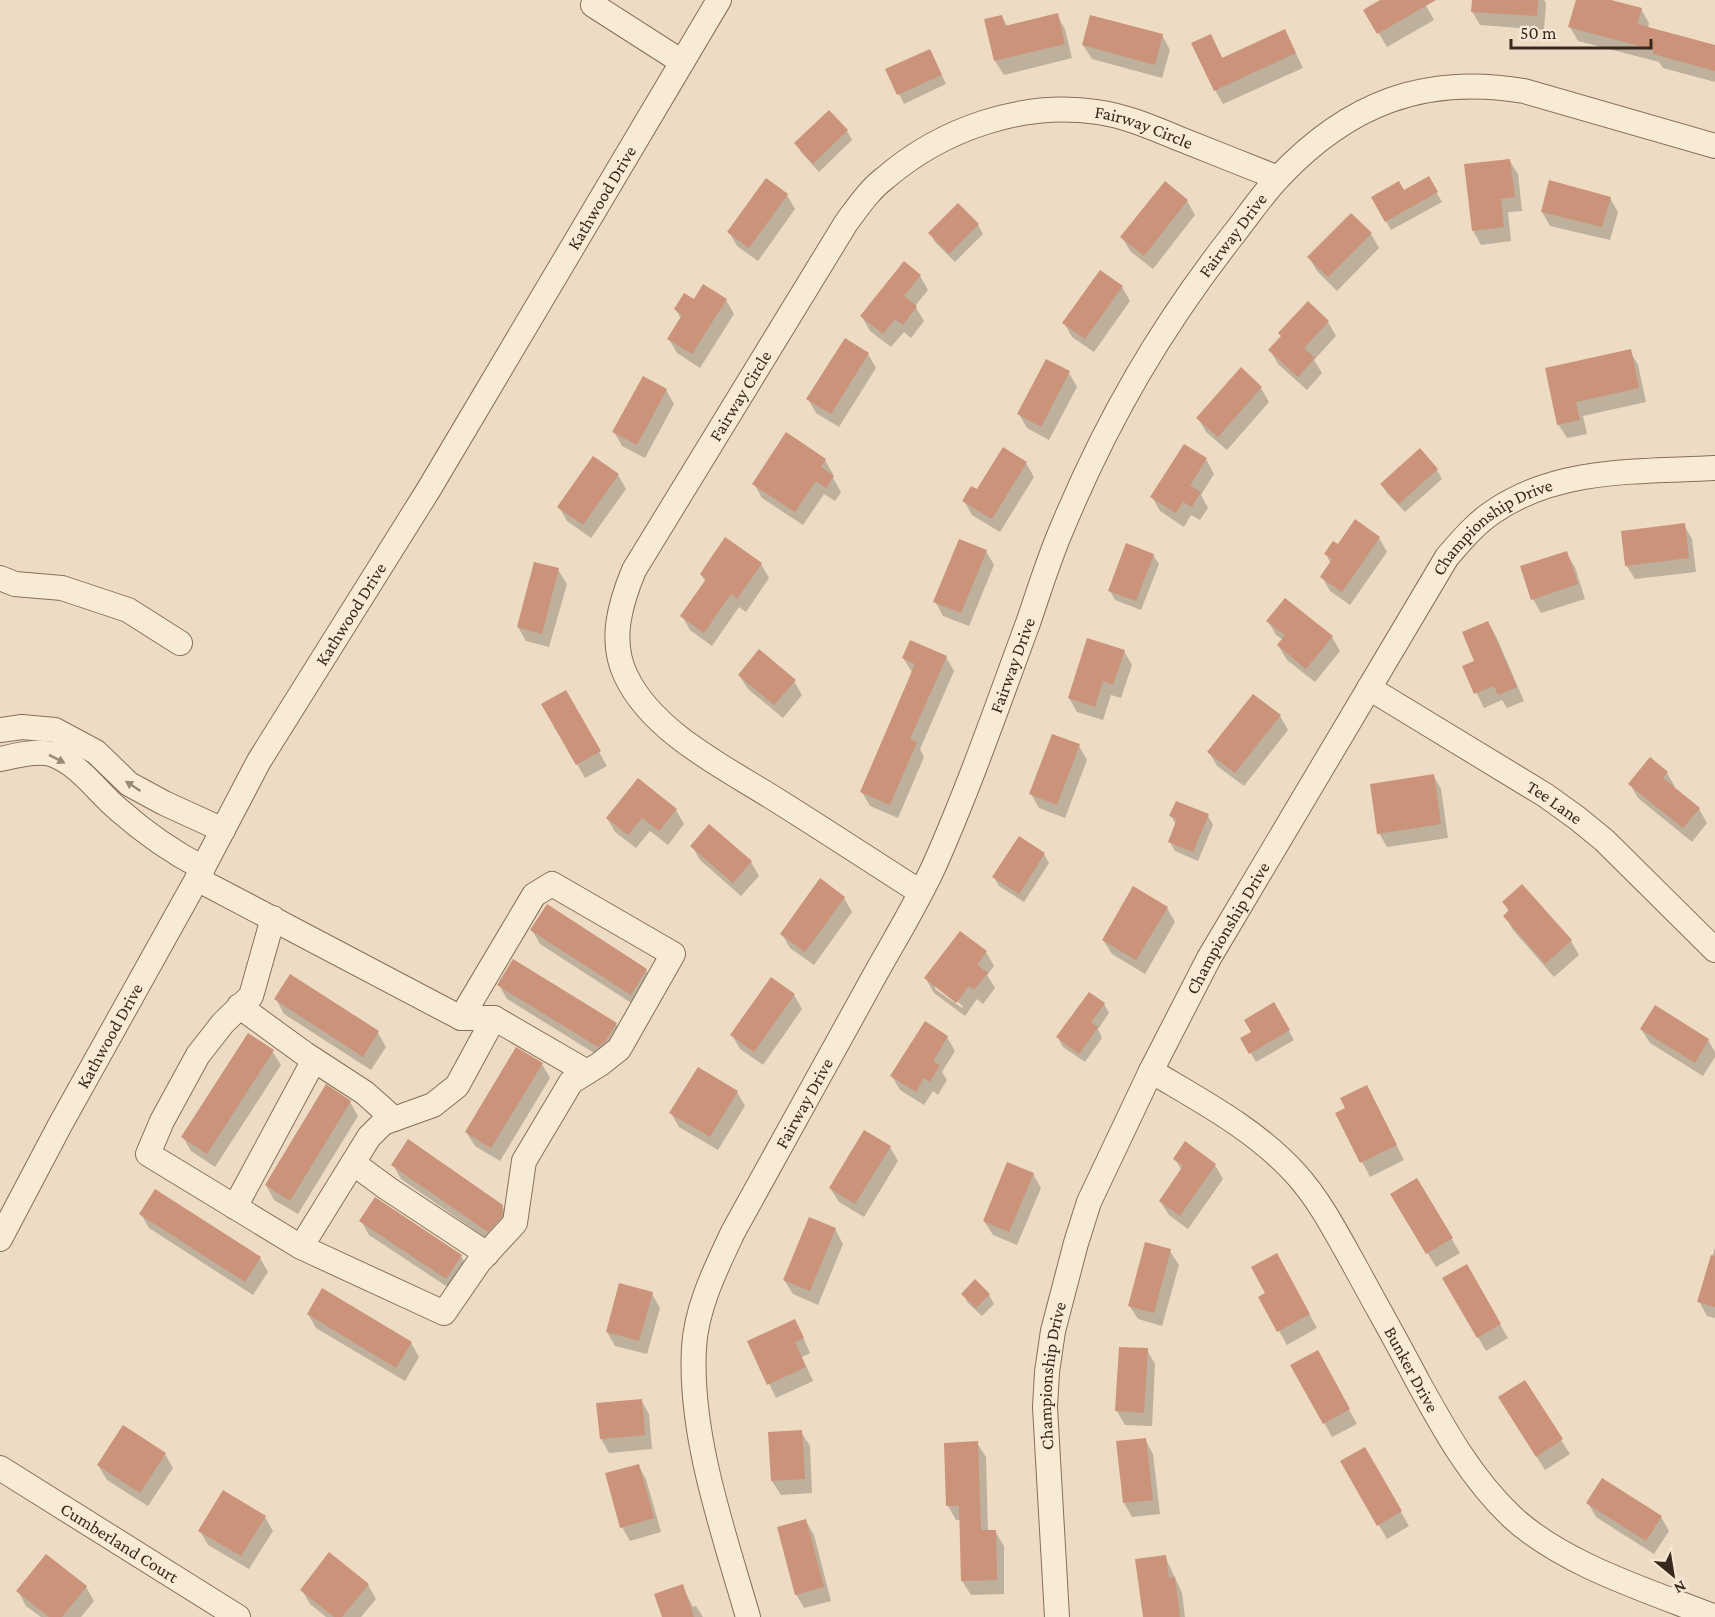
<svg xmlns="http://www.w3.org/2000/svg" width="1715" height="1617" font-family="'Crimson Pro',serif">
<rect width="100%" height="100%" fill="#eddcc3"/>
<path fill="#0003" fill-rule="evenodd" d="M1383,0H1423L1434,20L1387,47L1365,10Z
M1473,0H1544L1546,3L1544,30L1480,25L1472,11Z
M1577,0H1606L1641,9L1649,23L1648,29L1715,47V82L1663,68L1659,62L1578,41L1570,27Z
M1057,15L1065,29L1072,58L1004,75L995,61L1002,17L1008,27Z
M1162,35L1170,50L1162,78L1092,59L1083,45Z
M1211,35L1223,59L1292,45L1303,68L1223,104L1215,90Z
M930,51L946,84L904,104L887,70Z
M847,131L852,140L819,172L801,152L796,143Z
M1509,160L1518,174L1522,211L1508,212L1511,241L1481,245L1473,231Z
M1428,178L1442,202L1391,230L1373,198L1404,192Z
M1165,183L1187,201L1195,215L1153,269L1130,251L1122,237Z
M787,195L795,209L758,261L737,246L729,232Z
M1610,198L1618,212L1610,240L1550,226L1542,212Z
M958,205L978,225L983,234L955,262L935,242L930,233Z
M1371,234L1379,248L1337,291L1317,271L1309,257Z
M904,263L920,276L928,290L915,306L924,321L911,338L904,332L891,347L870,331L862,317Z
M1122,287L1130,301L1094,352L1072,337L1064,323Z
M726,300L734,314L700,368L677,353L669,339L681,319L676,310Z
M1328,322L1336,336L1314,360L1322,373L1307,390L1278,364L1270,350Z
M1630,351L1638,365L1646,402L1583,416L1587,434L1567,438L1558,424L1546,369Z
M868,354L876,368L839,427L816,413L808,399Z
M1069,373L1077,387L1049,440L1027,428L1019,414Z
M1261,388L1269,402L1227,450L1206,432L1198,418Z
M666,390L674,404L645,458L622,446L614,432Z
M1184,446L1206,459L1214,474L1201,495L1208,508L1200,520L1191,515L1184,527L1160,511L1152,497Z
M825,460L833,474L832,476L841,492L835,501L824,494L803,525L762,498L754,484Z
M1026,463L1034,477L1000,532L972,515L964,501Z
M1437,470L1442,479L1405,512L1387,493L1382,484Z
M618,475L626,489L591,538L567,521L559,507Z
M1684,525L1692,539L1696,572L1635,579L1626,565Z
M1379,538L1387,552L1350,605L1330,591L1322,577L1331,564L1326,554Z
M986,551L994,565L969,626L943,616L935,601Z
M1566,553L1575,567L1585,599L1541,613L1533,599Z
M1153,555L1159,564L1141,610L1115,600L1110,591Z
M761,564L769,578L746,612L739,607L712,646L690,630L682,616L706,582L701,575Z
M558,570L567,584L549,647L526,641L518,627Z
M1268,621L1332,637L1340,651L1315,682L1287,660L1278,645L1283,640L1276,635Z
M1488,622L1496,636L1524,701L1507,708L1502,700L1484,708L1464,667L1476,662Z
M1124,651L1132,665L1121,698L1111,695L1103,720L1077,712L1069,698Z
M946,657L954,671L920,749L924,757L898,818L870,806L862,792L912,672L903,658Z
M739,675L794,681L802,695L783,718L748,689Z
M565,692L607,766L585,778L543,704Z
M1280,716L1288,730L1244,786L1217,766L1209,752Z
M1079,746L1087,760L1065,818L1039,808L1031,794Z
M1667,773L1675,787L1674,788L1699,809L1707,823L1692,842L1638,798L1630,784Z
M1433,775L1441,789L1448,838L1387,847L1379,833Z
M676,810L684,824L668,845L650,831L636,848L615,832L607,818Z
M1171,816H1208L1213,825L1198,861L1175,851L1170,842L1176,825Z
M692,846L751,862L759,876L741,896L700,860Z
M1044,854L1049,863L1024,902L999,886L994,877Z
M844,898L852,912L814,965L790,948L782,934Z
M1504,902L1571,941L1579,955L1554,977L1513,930L1505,916L1509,912Z
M1167,908L1175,922L1145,974L1112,954L1103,940Z
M532,930L646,970L654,984L639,1008L540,944Z
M986,952L994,966L987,975L995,988L983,1004L977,999L965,1016L934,993L926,979ZM935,985L963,1006L962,1008L935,989Z
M499,985L616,1024L624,1038L607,1061L507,999Z
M794,995L802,1009L763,1065L740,1049L732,1035Z
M276,999L378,1033L386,1047L371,1070L284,1014Z
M1104,1004L1109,1013L1098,1029L1102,1038L1085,1062L1063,1047L1058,1038Z
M1274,1004L1294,1040L1256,1062L1242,1039L1253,1032Z
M1655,1007L1708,1040L1715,1052V1057L1703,1076L1650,1043L1641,1029Z
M947,1037L955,1051L942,1072L947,1080L938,1095L933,1091L924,1105L900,1090L892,1076Z
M272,1051L281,1065L215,1167L191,1151L183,1137Z
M542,1064L550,1078L500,1161L475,1146L466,1132Z
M737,1092L745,1106L718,1150L679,1127L671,1113Z
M1374,1101L1404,1160L1370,1177L1337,1114Z
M350,1102L358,1116L298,1214L274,1200L266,1185Z
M890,1147L898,1161L864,1217L839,1202L830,1188Z
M1175,1159L1215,1165L1223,1179L1188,1229L1169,1215L1160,1201L1182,1171Z
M393,1165L502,1206L510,1221L496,1245L401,1179Z
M1033,1174L1041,1188L1017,1245L993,1235L984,1221Z
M1416,1180L1460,1253L1436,1267L1392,1194Z
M141,1214L260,1258L268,1272L253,1295L149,1228Z
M361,1221L461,1256L469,1270L455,1292L369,1235Z
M835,1229L843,1244L818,1305L793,1294L784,1280Z
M1715,1248V1318L1707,1316L1699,1301Z
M1170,1251L1179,1265L1162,1326L1138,1319L1129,1305Z
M1277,1255L1317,1328L1287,1345L1260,1297L1267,1293Z
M1466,1266L1508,1338L1486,1351L1444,1278Z
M652,1294L660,1308L647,1354L615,1346L607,1332Z
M963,1294L989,1295L994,1304L982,1316L968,1303Z
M308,1314L411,1343L419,1357L405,1381L316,1328Z
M802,1335L810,1353L802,1357L813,1381L776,1398L749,1342Z
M1147,1350L1155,1364L1152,1426L1125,1425L1117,1411Z
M1317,1352L1357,1424L1332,1437L1293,1366Z
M1524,1382L1570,1454L1545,1470L1508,1411Z
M641,1400L649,1414L652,1449L609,1453L601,1439L598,1404Z
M801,1432L810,1446L812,1493L781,1495L772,1481Z
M1145,1439L1153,1454L1160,1514L1132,1517L1124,1503Z
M977,1443L986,1457L988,1532L995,1531L1004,1546V1594L971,1595L962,1581L961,1520H956L948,1506Z
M1365,1449L1409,1526L1387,1539L1342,1462Z
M165,1454L173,1468L148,1506L107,1480L98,1465Z
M638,1465L646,1479L661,1532L630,1541L622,1527Z
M1588,1503L1661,1517L1669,1531L1654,1554L1596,1517Z
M265,1517L273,1531L249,1569L208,1545L200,1531Z
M806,1521L814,1535L831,1601L804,1608L796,1594Z
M1165,1556L1182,1593L1185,1617H1145Z
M368,1585L376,1599L361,1617H326L310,1604L302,1590Z
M682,1586L693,1607L696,1606L703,1617H664Z
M86,1587L94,1601L81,1617H41L26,1606L18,1591Z"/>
<path fill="#cb937a" d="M1380,0H1436L1377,34L1363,10Z
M1472,0H1538L1537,16L1471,12Z
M1576,0H1611L1642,8L1637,24L1715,45V71L1653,54L1654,50L1568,27Z
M1058,13L1065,44L994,61L984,19L1002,15L1005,26Z
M1090,15L1163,34L1155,65L1082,45Z
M1285,29L1296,53L1214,91L1191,43L1211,34L1222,58Z
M930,49L942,75L897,95L885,69Z
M829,110L848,130L813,164L794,143Z
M1510,159L1515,197L1501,199L1504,227L1472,231L1464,164Z
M1429,176L1438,192L1385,222L1371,197L1399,181L1404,190Z
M766,178L788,194L749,248L727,232Z
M1549,180L1611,197L1602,227L1541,212Z
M1165,181L1188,200L1144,256L1120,237Z
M958,203L979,224L949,254L928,233Z
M1351,213L1372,233L1328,277L1307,257Z
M904,261L921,275L904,296L917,306L903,325L895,319L883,334L860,316Z
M1100,270L1123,286L1085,339L1062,323Z
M703,284L727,299L692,354L667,339L682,315L674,309L684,293L694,299Z
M1308,301L1329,321L1304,348L1315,358L1298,377L1268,350L1281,336L1278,333Z
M845,338L869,353L831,414L806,399Z
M1631,349L1639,388L1576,402L1580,420L1557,425L1545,368Z
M1046,359L1070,371L1041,427L1017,414Z
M1241,367L1262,387L1218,437L1196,418Z
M643,376L667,389L637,445L612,432Z
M786,432L826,459L821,467L834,476L826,488L816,481L795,512L752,484Z
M1184,444L1207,458L1190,486L1201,492L1192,507L1183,502L1176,513L1150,497Z
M1003,447L1027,462L992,519L962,501L971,486L977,489Z
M1420,448L1438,469L1399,504L1380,484Z
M593,456L619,474L583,525L557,507Z
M1355,519L1380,537L1342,592L1320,577L1332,559L1324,554L1333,541L1338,544Z
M1685,523L1689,558L1625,566L1621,531Z
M725,537L762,563L737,599L731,594L704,633L680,616L706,579L700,574Z
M959,539L987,550L961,613L933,602Z
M1126,543L1154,554L1136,601L1108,591Z
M1567,551L1578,584L1531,600L1520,566Z
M534,562L559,568L542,634L517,627Z
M1285,598L1333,636L1306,669L1277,645L1285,635L1266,621Z
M1488,621L1517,687L1498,695L1494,686L1474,694L1462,666L1474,661L1462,632Z
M1087,638L1125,650L1113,685L1103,681L1095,707L1068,698Z
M910,640L947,656L910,739L917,742L890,805L860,792L915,664L902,658Z
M759,649L796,680L774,705L738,675Z
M566,690L601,751L576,765L541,704Z
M1253,694L1281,715L1235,773L1207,752Z
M1052,734L1080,744L1057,805L1029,794Z
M1650,757L1668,772L1663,778L1700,808L1683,828L1628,784Z
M1434,774L1441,824L1377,834L1370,784Z
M638,778L677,809L659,831L642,818L628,835L606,818Z
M1176,801L1209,814L1193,852L1168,842L1177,819L1169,816Z
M709,824L752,861L733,883L690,846Z
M1019,836L1045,853L1019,894L992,877Z
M820,878L845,897L805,952L780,934Z
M1522,884L1572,940L1545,964L1503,916L1509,910L1502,902Z
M1133,886L1168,907L1136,960L1102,940Z
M547,904L647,969L631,995L530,930Z
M960,931L987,951L977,965L988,973L974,990L969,986L956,1003L924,978Z
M513,959L617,1023L605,1042L598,1047L497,985Z
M290,974L379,1031L363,1057L274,999Z
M771,977L795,994L754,1052L730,1035Z
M1089,992L1105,1003L1091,1022L1098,1027L1079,1054L1056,1037Z
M1274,1002L1290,1030L1249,1054L1240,1038L1251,1032L1244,1020Z
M1655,1005L1709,1039L1695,1063L1640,1029Z
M925,1021L948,1036L933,1061L940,1065L930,1082L924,1078L916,1092L890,1076Z
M248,1033L274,1050L207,1154L181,1137Z
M516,1047L543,1063L491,1148L465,1132Z
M698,1067L738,1091L710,1137L669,1113Z
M326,1084L351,1101L290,1201L265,1185Z
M1367,1085L1397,1145L1360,1163L1335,1113L1345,1108L1340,1098Z
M864,1130L891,1146L855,1204L829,1188Z
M408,1139L503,1205L502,1217L488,1232L391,1165Z
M1185,1141L1216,1164L1180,1216L1159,1201L1183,1166L1173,1159Z
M1007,1162L1034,1173L1009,1232L983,1221Z
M1417,1178L1453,1238L1426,1254L1390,1194Z
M155,1189L261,1257L245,1282L139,1214Z
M375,1197L462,1255L446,1279L359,1221Z
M809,1217L836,1228L810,1291L783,1280Z
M1145,1242L1171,1249L1154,1313L1128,1306Z
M1277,1253L1310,1314L1277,1332L1258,1297L1265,1293L1251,1267Z
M1711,1255L1715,1256V1307L1697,1302Z
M1467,1264L1501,1324L1477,1338L1442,1278Z
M975,1279L990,1294L976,1308L961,1294Z
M619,1283L653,1292L639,1341L606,1332Z
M322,1288L412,1342L396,1368L307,1314Z
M795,1319L804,1338L795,1342L806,1367L767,1385L747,1341Z
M1119,1347L1148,1348L1144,1413L1115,1411Z
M1318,1350L1350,1409L1323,1424L1290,1365Z
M1525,1380L1563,1439L1536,1457L1498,1397Z
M642,1399L645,1435L600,1439L596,1403Z
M123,1425L166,1453L140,1493L97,1465Z
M802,1430L805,1479L771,1481L768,1432Z
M1146,1438L1153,1500L1123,1503L1116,1441Z
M978,1441L981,1530H996L997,1580L961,1581L959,1506H946L944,1443Z
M1365,1447L1402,1511L1377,1526L1340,1461Z
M639,1464L654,1518L620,1528L605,1473Z
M1602,1478L1662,1516L1646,1541L1586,1503Z
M223,1490L266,1516L241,1556L198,1531Z
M806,1519L824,1587L795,1595L777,1527Z
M329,1552L369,1584L342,1617H334L300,1590Z
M46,1554L87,1586L62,1617H49L16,1591Z
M1166,1555L1169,1578L1175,1577L1180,1617H1143L1135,1559Z
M683,1584L694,1617H662L654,1594Z"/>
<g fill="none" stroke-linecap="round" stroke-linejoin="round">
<g stroke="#876e5a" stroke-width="26">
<g id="minor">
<path d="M595,0L593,5L682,62"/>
<path d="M0,578L15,584L62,588L128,610L180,643"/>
<path id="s1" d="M1369,688L1545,795L1577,818L1604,840L1715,950"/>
<path d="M0,730L22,727L55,730L96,752L129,784L164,803L223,830"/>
<path d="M0,759C13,756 38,750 51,754C80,764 97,792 119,810C145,833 172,852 203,868"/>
<path d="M197,879L461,1018H494L457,1086L433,1105L383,1123L369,1137L301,1247L148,1154L162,1121L198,1055L223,1023L251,996L273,918"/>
<path id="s2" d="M920,892C873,862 826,831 778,801C726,768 653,733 626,676C609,641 620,604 634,570L846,223C858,207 869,190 885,178C942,129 1022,101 1097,112C1126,116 1153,128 1180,139C1213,152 1245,165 1278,178"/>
<path d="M239,1006L305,1054L365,1093L394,1119"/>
<path d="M494,1018L587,1072"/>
<path id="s3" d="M1151,1071C1201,1101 1255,1129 1295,1173C1320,1200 1338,1236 1356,1268C1376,1305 1397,1342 1417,1380C1444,1429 1470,1477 1512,1517C1564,1565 1649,1591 1715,1617"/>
<path d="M353,1163L387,1188L487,1254"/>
<path d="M235,1207L314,1060"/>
<path id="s4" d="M0,1239L60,1125L197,879L259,761L429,489L719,0"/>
<path d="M301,1247L444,1313L479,1262L515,1223L524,1161L571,1082L600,1064L619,1049L673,954L552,884L534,895L461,1018"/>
<path id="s5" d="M0,1468L238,1617"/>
<path id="s6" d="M748,1617C724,1534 689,1435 694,1348C696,1308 716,1268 733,1232C777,1152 821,1073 865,993C888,950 915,908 935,864C970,785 998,704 1028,623C1039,591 1049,558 1063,526C1108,418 1161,327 1233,235C1248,216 1262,195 1279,177C1348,104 1424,74 1524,91L1715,146"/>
<path id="s7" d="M1057,1617L1045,1407L1047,1372L1053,1331L1076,1243L1089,1202L1151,1071L1209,958L1447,557C1461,541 1475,524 1493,512C1558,467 1639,472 1715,468"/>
</g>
</g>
<use href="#minor" stroke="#f8ebd6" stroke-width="24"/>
</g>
<defs><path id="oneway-solid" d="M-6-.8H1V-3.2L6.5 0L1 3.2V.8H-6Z" transform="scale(1.5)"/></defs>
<g fill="#988a7a">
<use href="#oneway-solid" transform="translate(57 759) rotate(27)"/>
<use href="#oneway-solid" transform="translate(133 786) rotate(-147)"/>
</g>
<g text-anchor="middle" stroke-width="6" stroke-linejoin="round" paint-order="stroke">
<g font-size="18" fill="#38281e" stroke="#f5e7d3">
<text dy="6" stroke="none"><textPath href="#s2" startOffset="1222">Fairway Circle</textPath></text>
<text dy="6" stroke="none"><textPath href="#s4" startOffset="1203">Kathwood Drive</textPath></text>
<text dy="6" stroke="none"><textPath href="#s6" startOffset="1518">Fairway Drive</textPath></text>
<text dy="6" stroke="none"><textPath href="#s2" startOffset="682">Fairway Circle</textPath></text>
<text dy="6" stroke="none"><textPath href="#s7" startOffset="1214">Championship Drive</textPath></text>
<text dy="6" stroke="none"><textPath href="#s4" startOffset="717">Kathwood Drive</textPath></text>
<text dy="6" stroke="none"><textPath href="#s6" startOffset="1032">Fairway Drive</textPath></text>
<text dy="6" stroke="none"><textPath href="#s1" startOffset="218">Tee Lane</textPath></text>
<text dy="6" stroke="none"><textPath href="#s7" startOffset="728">Championship Drive</textPath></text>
<text dy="6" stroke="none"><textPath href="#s4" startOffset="231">Kathwood Drive</textPath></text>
<text dy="6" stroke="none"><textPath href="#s6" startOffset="546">Fairway Drive</textPath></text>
<text dy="6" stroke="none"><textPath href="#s3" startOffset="406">Bunker Drive</textPath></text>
<text dy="6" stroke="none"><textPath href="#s7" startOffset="242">Championship Drive</textPath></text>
<text dy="6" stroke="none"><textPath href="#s5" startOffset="141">Cumberland Court</textPath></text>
</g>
</g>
<g transform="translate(1673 1575) rotate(150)" stroke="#f5e7d3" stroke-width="4.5" paint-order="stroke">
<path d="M0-4.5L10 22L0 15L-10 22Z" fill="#38281e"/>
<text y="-9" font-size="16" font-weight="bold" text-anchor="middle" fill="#38281e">N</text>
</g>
<path d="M1511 39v9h140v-9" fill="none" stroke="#38281e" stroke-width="3"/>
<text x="1520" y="39" font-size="18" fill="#38281e" stroke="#f5e7d3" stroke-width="4.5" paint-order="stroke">50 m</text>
</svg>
